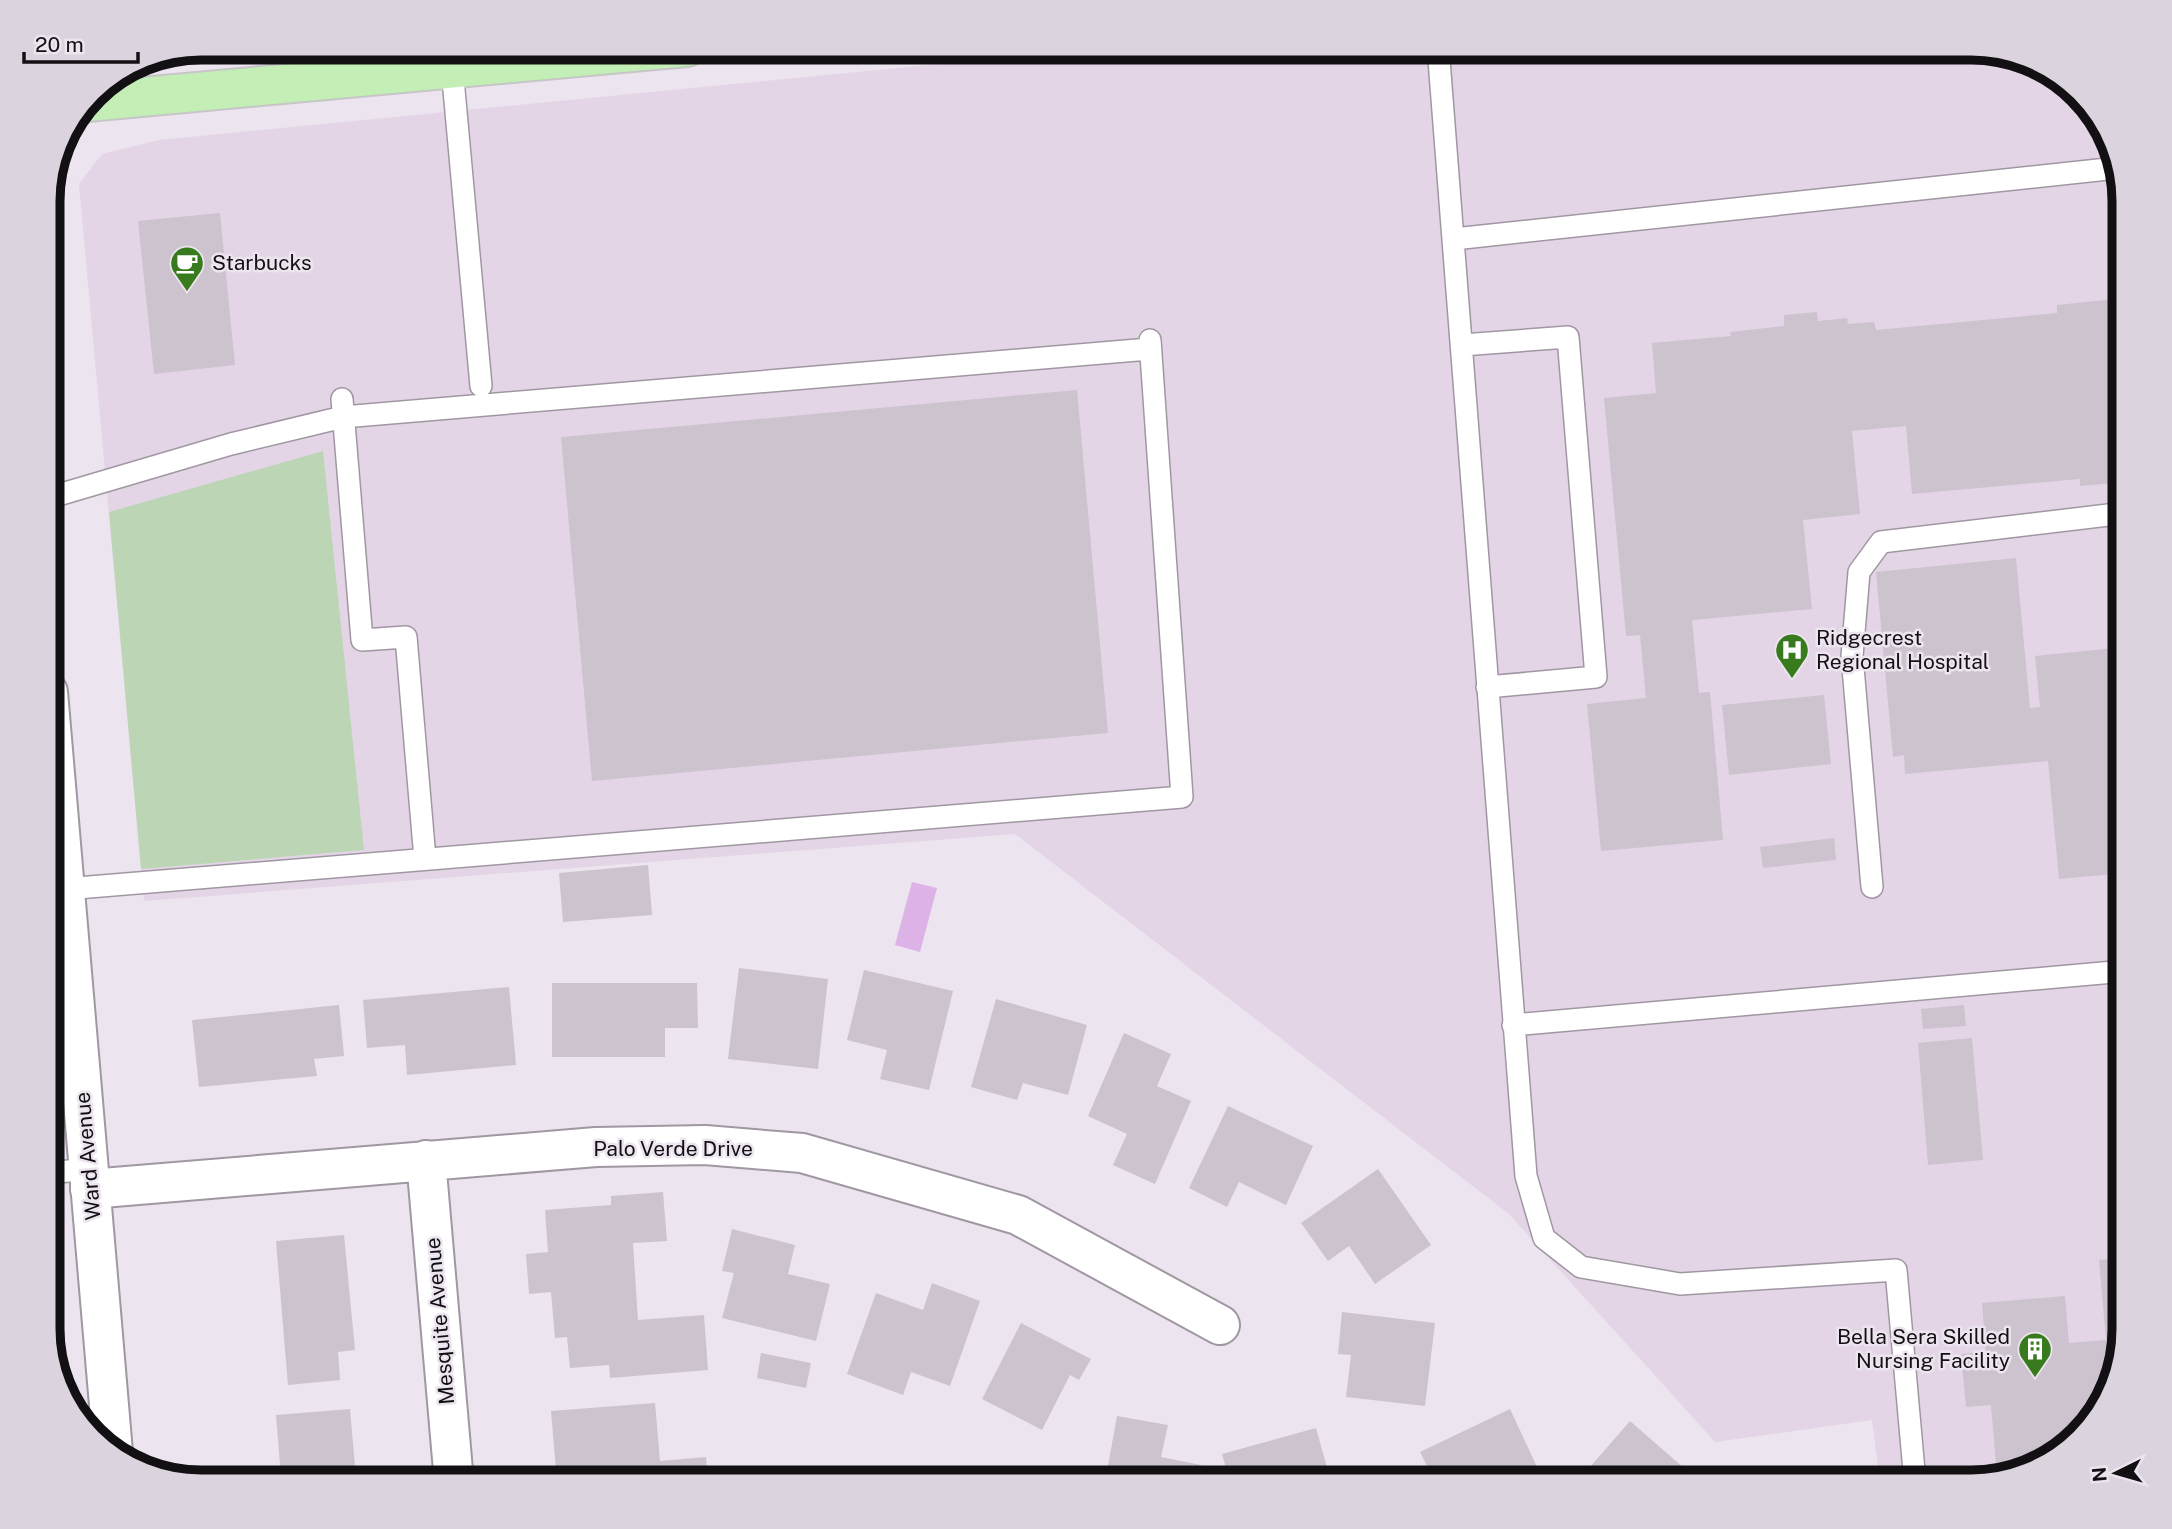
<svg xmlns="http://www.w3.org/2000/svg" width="2172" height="1529" font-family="'Public Sans',sans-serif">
<rect width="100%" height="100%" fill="#ece4ee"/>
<path fill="#e3d5e6" d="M1112,47L1399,52L1448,47H1972L2064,79L2109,132L2125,200V1329L2093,1421L2040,1466L1971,1482H1880L1872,1420L1715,1442L1509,1214L1015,834L144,901L79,184L102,154L159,140Z"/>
<path fill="#bcd6b5" d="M323,451L364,850L141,869L109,512Z"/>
<path fill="#ddb2e7" d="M912,882L937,888L920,952L895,945Z"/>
<path fill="#ccc3ce" d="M220,213L235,365L154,374L138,221Z
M2125,298V482L2080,486V479L1912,494L1906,426L1852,431L1860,514L1803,520L1812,609L1692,620L1699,693L1710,692L1723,840L1601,851L1587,704L1646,698L1640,635L1626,636L1604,398L1656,393L1652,343L1731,336L1730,332L1784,326V315L1817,312L1818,321L1847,318L1848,324L1874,322L1876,330L2057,313V305Z
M1077,390L1108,733L592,781L561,437Z
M2016,558L2030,708L2040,707L2035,656L2125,647V873L2059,879L2048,761L1905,774L1904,755L1893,757L1876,572Z
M1824,695L1831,764L1729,775L1722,705Z
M1834,838L1836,860L1763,868L1760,847Z
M648,865L652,915L563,922L559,873Z
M739,968L828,979L818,1069L728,1059Z
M864,970L953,991L929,1090L880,1079L887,1050L847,1040Z
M552,983H697L698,1028H665V1057H552Z
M509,987L516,1065L407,1075L405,1045L367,1048L363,1000Z
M996,999L1087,1025L1068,1095L1023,1083L1017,1100L971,1087Z
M339,1005L344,1056L314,1059L317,1076L199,1087L192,1020Z
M1964,1005L1966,1026L1923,1029L1921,1009Z
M1124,1033L1171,1054L1157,1086L1191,1101L1155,1184L1113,1165L1127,1134L1088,1116Z
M1972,1038L1983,1160L1928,1165L1918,1043Z
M1228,1106L1313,1146L1286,1205L1239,1182L1227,1207L1189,1188Z
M1378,1169L1431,1245L1375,1284L1349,1246L1328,1261L1301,1223Z
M663,1192L667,1241L633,1243L638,1320L704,1315L708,1370L610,1378L609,1365L570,1368L567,1337L555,1338L551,1292L529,1294L526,1254L548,1252L545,1210L611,1205V1196Z
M732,1229L795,1245L788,1274L830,1284L816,1341L722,1318L734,1273L722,1271Z
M344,1235L355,1350L338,1352L340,1380L288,1385L276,1241Z
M2125,1258V1329L2093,1421L2040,1466L1997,1476L1991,1405L1966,1407L1961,1354L1986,1352L1982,1303L2065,1296L2069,1343L2106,1340L2099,1260Z
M932,1283L980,1301L950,1386L911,1372L903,1395L847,1374L876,1293L923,1310Z
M1342,1312L1435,1323L1425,1406L1346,1397L1351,1355L1338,1354Z
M1021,1323L1091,1359L1079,1380L1070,1375L1042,1430L982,1399Z
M761,1353L811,1363L806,1388L757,1378Z
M655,1403L660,1461L706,1457L708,1482H557L551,1411Z
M350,1409L356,1478L368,1477V1482H259L281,1477L276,1415Z
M1510,1409L1544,1482H1435L1420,1452Z
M1117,1416L1168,1425L1161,1457L1201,1465L1198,1482H1105Z
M1630,1421L1700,1482H1577Z
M1316,1428L1331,1482H1230L1222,1454Z"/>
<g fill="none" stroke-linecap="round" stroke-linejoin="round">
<g stroke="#a097a2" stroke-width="24">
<path id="service" d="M1438,47L1526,1176L1544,1238L1581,1267L1680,1284L1896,1270L1915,1482
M452,68L481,386
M1454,239L2117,168
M1462,345L1568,337L1596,677L1487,687
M342,399L362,640L406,637L425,859
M48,498L231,444L343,417L1149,349
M1872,887L1852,656L1859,572L1881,542L2125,513
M65,889L1182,797L1150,340
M1513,1025L2125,971
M48,1173L89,1169"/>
</g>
<g stroke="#a097a2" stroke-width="42">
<path id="minor" d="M426,1160L454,1482
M90,1189L596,1147L705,1145L802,1153L1018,1215L1220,1325"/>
</g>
<g stroke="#a097a2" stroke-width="42">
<path id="tertiary" d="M48,692L113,1452"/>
</g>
<g stroke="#c6c6c7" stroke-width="42">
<path id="primary" d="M87,102L687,47"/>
</g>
<use href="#service" stroke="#fff" stroke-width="21"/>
<use href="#minor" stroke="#fff" stroke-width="38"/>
<use href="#tertiary" stroke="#fff" stroke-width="38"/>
<use href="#primary" stroke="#c3eeb6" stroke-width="38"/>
</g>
<defs>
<g id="cafe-pin" transform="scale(1.75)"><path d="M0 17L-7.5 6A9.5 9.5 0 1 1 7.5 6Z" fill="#377b1e" stroke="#ece4ee"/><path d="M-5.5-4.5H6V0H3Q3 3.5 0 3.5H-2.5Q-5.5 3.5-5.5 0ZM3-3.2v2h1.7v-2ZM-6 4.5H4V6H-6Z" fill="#fff"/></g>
<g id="hospital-pin" transform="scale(1.75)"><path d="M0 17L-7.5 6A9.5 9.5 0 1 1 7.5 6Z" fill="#377b1e" stroke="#ece4ee"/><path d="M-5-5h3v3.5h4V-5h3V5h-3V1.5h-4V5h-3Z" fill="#fff"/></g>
<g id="building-pin" transform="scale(1.75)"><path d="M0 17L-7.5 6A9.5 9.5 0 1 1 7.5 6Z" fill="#377b1e" stroke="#ece4ee"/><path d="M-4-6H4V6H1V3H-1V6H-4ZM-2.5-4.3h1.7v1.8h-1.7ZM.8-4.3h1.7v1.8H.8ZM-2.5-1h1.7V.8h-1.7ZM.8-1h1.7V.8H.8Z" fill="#fff"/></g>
</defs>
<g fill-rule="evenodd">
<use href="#cafe-pin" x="187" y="263"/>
<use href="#hospital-pin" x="1792" y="650"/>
<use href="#building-pin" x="2035" y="1349"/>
</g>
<g text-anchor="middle" stroke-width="5" stroke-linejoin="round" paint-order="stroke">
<g font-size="21" fill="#131014" stroke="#ece4ee" text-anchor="start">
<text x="212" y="270">Starbucks</text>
<text x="1816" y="645">Ridgecrest<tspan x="1816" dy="24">Regional Hospital</tspan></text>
<text x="2010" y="1344" text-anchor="end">Bella Sera Skilled<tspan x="2010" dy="24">Nursing Facility</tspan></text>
</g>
<g font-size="21" fill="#131014" stroke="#ece4ee">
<text x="673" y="1156">Palo Verde Drive</text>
<text transform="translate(88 1156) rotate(-95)" y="7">Ward Avenue</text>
<text transform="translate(440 1321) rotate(-95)" y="7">Mesquite Avenue</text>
</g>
</g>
<path d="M0 0H2172V1529H0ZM201 60H1971A141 141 0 0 1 2112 201V1329A141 141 0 0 1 1971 1470H201A141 141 0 0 1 60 1329V201A141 141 0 0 1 201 60Z" fill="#dbd3dd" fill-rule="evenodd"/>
<path fill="none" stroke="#131014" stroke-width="9" d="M201 60H1971A141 141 0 0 1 2112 201V1329A141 141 0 0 1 1971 1470H201A141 141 0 0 1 60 1329V201A141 141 0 0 1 201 60Z"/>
<g transform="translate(2116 1473) rotate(265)" stroke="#ece4ee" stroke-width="5" paint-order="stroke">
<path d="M0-5L12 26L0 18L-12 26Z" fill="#131014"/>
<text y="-10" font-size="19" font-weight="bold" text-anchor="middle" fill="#131014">N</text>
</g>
<path d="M24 52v10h114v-10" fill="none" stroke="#131014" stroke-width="3.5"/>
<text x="35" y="52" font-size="21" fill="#131014" stroke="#ece4ee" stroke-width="5" paint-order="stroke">20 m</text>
</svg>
